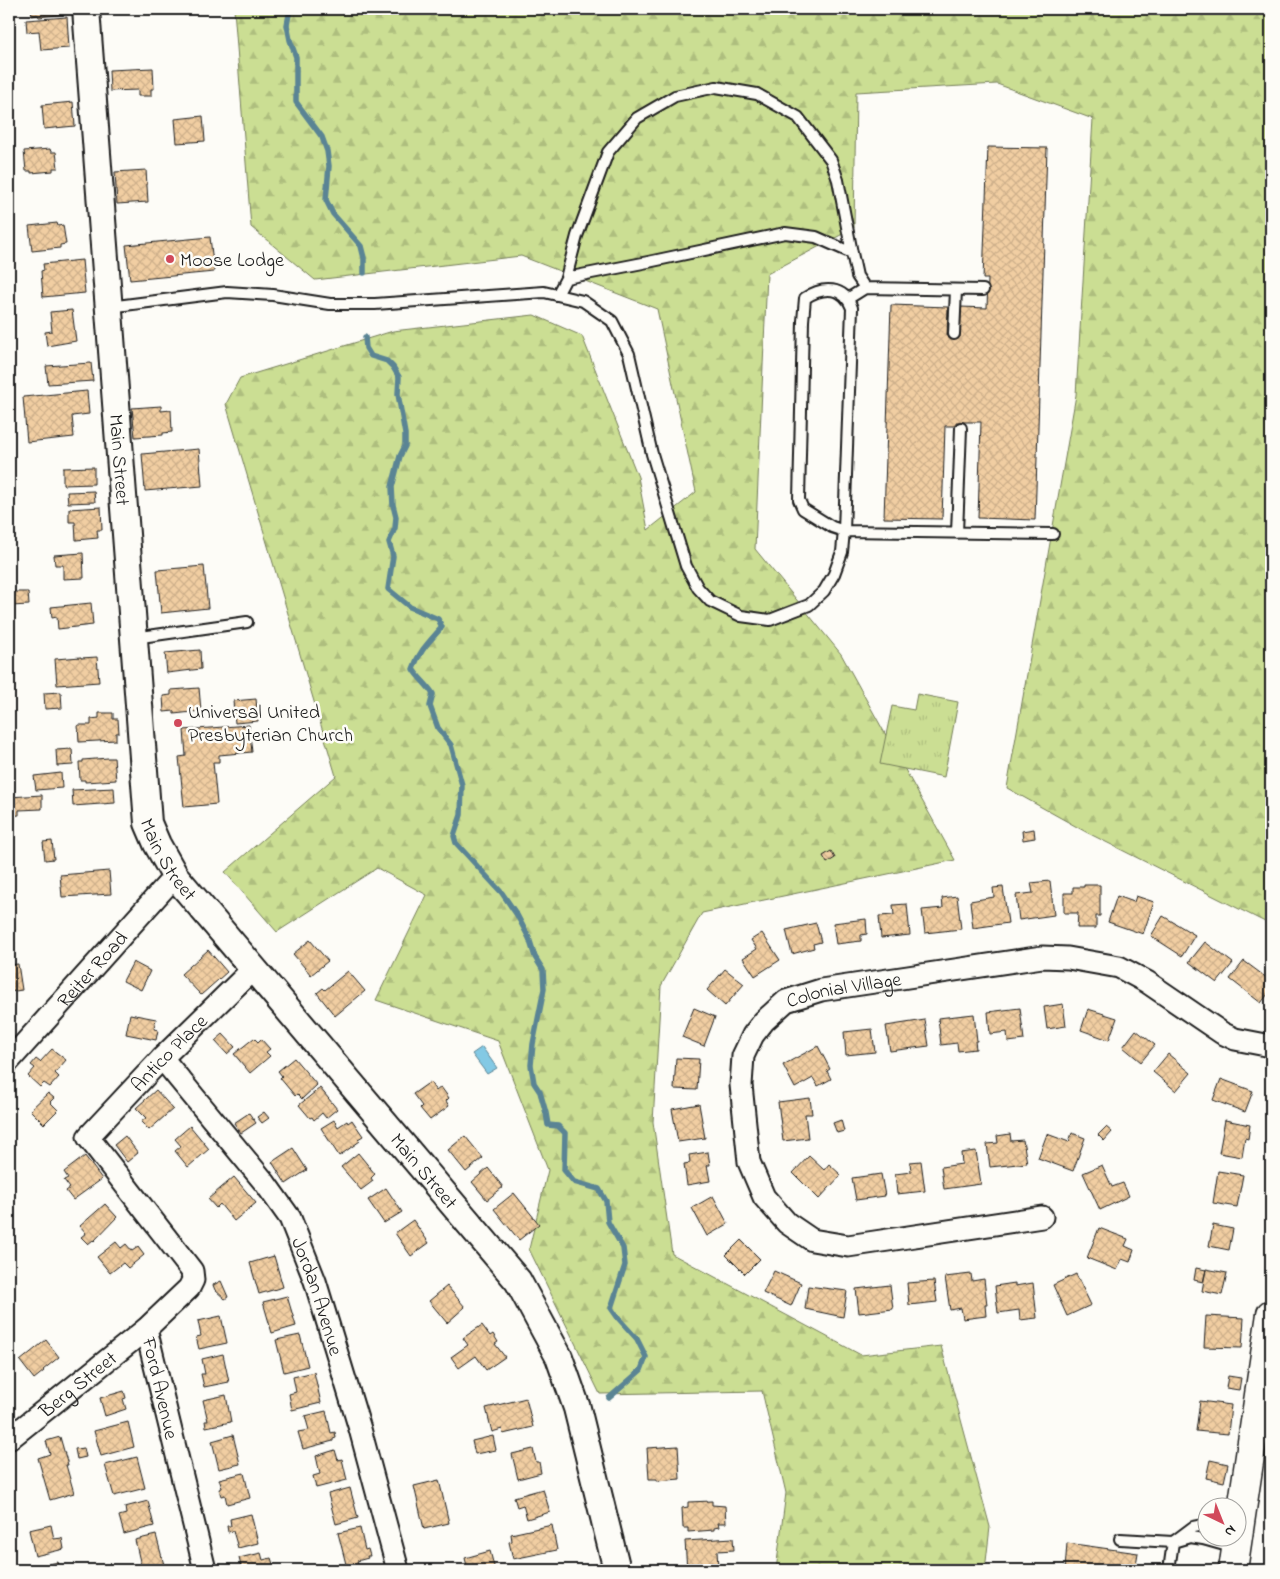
<svg xmlns="http://www.w3.org/2000/svg" width="1280" height="1579" font-family="'Indie Flower',sans-serif">
<defs>
<pattern id="forest-firs" width="22" height="20" patternUnits="userSpaceOnUse" patternTransform="scale(1.25)"><rect width="22" height="20" fill="#cbde93"/><path d="M5 1l3.5 6h-7zM16 11l3.5 6h-7z" fill="#aebe7e"/></pattern>
<pattern id="park-tufts" width="24" height="20" patternUnits="userSpaceOnUse" patternTransform="scale(1.25)"><rect width="24" height="20" fill="#cbde93"/><path d="M3 7l-1-3M5 7V3M7 7l1-3M15 17l-1-3M17 17v-4M19 17l1-3" fill="none" stroke="#aebe7e"/></pattern>
<pattern id="building-cross-hatch" width="8" height="8" patternUnits="userSpaceOnUse" patternTransform="scale(1.25)"><rect width="8" height="8" fill="#f1cea2"/><path d="M0 0l8 8M0 8l8-8" fill="none" stroke="#ceb08b"/></pattern>
</defs>
<rect width="100%" height="100%" fill="#fdfcf7"/>
<filter id="ink" filterUnits="userSpaceOnUse"><feTurbulence type="fractalNoise" baseFrequency=".02" numOctaves="2"/><feDisplacementMap in="SourceGraphic" scale="10" xChannelSelector="R" yChannelSelector="G"/><feConvolveMatrix kernelMatrix="1 2 1 2 8 2 1 2 1" color-interpolation-filters="sRGB"/></filter>
<g filter="url(#ink)">
<path fill="url(#forest-firs)" stroke="#747d58" d="M234,9H1271V925L1086,832L1007,788L1076,395L1093,119L997,84L856,92L854,228L767,274L755,549L841,654L955,860L702,913L661,986L653,1122L672,1254L861,1355L941,1346L990,1527L985,1570H776L786,1493L762,1391L600,1394L529,1249L548,1170L498,1041L376,1000L427,895L377,868L277,932L225,872L336,776L226,404L240,378L393,331L534,315L582,336L638,477L648,530L696,492L657,309L521,256L315,280L251,227Z"/>
<path fill="url(#park-tufts)" stroke="#747d58" d="M917,694L958,702L944,777L880,764L892,706L914,710Z"/>
<path fill="#83c9e4" stroke="#5a8494" d="M482,1047L497,1068L487,1074L472,1054Z"/>
<g fill="none" stroke-linecap="round" stroke-linejoin="round">
<path stroke="#5a8494" stroke-width="5.5" d="M290,9L287,25L290,40L296,57V102L322,137L327,151L329,166L326,200L333,214L361,246L364,258V273
M365,337L366,348L371,356L387,361L393,367L399,377L398,394L405,434V446L400,456L392,487L393,505L396,517L395,528L389,542L393,556L388,589L410,607L438,619L442,627C430,641 419,651 413,669C419,679 427,684 433,694L430,706L438,728L451,745L462,785L461,815L454,836L456,843L502,893L517,915L529,938L535,957L543,970L544,989L533,1044L531,1065L534,1083L540,1092L546,1113L548,1125L558,1126L565,1133L564,1170L574,1182L599,1189L606,1201L608,1222L623,1248L625,1265L611,1308L618,1318L637,1339L646,1357L641,1370L609,1398"/>
</g>
<path fill="url(#building-cross-hatch)" stroke="#1c1c1c" d="M31,9H64L65,14L39,17L38,15L32,16Z
M67,17L69,48L41,50L39,31L27,32L26,20Z
M153,68L154,89H151V96H138V90L110,91L109,70Z
M73,102L75,126L44,129L42,105Z
M203,116L205,141L177,143L175,119Z
M988,147L1047,148L1035,520L978,518L981,422H956V426H945L942,519L884,518L891,305L948,307L947,337H960L961,307L987,308L988,279H983Z
M50,149L51,152H56L58,168H53V171L31,173V171H26L24,151Z
M146,170L148,202L117,204L115,172Z
M9,213H11L13,239L9,240Z
M57,223L58,226L63,225L66,244L60,245V248L32,251L29,226Z
M210,237L214,272L130,280L126,245Z
M82,260L85,293L43,297L41,271L44,270L43,264Z
M72,310L76,341L47,346L45,332L52,331L50,312Z
M91,363L93,381L48,384L46,366Z
M87,391L89,414L72,416L74,437L27,442L23,397Z
M161,406V411L171,410L172,432L163,433V435L135,437L132,408Z
M199,449L202,486L145,491L142,454Z
M94,467V484L63,485V468Z
M94,491L95,502L68,503L67,492Z
M101,507L102,530H97L98,538L76,540L75,522H69V509Z
M83,553L84,578L63,579V565H55L54,555Z
M204,566L208,608L161,613L157,570Z
M10,592H28L29,605L11,606Z
M91,603L93,625L58,629L57,617L52,618L51,607Z
M200,650L201,669L167,673L165,653Z
M81,657V658L97,657L99,682L57,685L55,659Z
M199,688L201,711L174,714V711L164,712L163,696L171,695V690Z
M61,692L62,708L45,709L44,693Z
M256,699L258,721L235,723L233,701Z
M99,713H113V719H118L119,733H116V740L79,742L78,725H91V719L99,718Z
M249,725L252,752L219,755V762H213L217,804L184,807L179,757L186,756L184,730Z
M72,749L73,765L57,766L56,750Z
M108,758H114L116,780L85,782V780H80L79,762H83V760Z
M61,773L62,788L36,790L34,776Z
M114,788L115,803L73,806L72,790Z
M42,795V809L19,810V815L9,816V797Z
M1034,829L1035,838L1023,840L1022,831Z
M52,841L54,859L45,860L43,842Z
M831,851L835,858L827,863L823,856Z
M109,871L111,894L62,897L60,875Z
M1050,881L1054,915L1019,920L1016,895L1033,893L1031,883Z
M1084,885H1100V916H1096V928H1077L1078,913H1064V893H1073V887H1084Z
M1003,887L1008,923L973,928L970,901L994,897L993,888Z
M957,896L961,929L925,933L922,910L943,908L942,898Z
M1117,896L1134,902L1136,896L1154,902L1143,934L1108,922Z
M907,904L910,935L881,938L879,916L894,915L893,905Z
M1163,916L1195,935L1182,956L1151,936Z
M866,919L867,934L861,935V941L836,944L833,923Z
M816,923L821,942L813,944L814,948L792,954L786,930Z
M762,933L780,960L755,976L743,958L757,949L751,940Z
M310,940L328,961L311,975L293,954Z
M1205,942L1233,963L1217,983L1189,962Z
M208,950L227,972L201,995L181,974Z
M1244,961L1271,981V990L1261,1003L1230,979Z
M133,962L150,971L141,990L123,981Z
M18,964L22,990L9,992V965Z
M725,969L744,984L725,1006L707,990Z
M348,971L365,991L335,1016L317,993L323,988L325,990Z
M1063,1004L1066,1026L1047,1029L1044,1007Z
M694,1008L715,1017L704,1046L682,1037Z
M1020,1008L1024,1040L1008,1042L1007,1032L990,1034L988,1012Z
M1088,1009L1117,1018L1109,1040L1081,1030Z
M130,1014L156,1019L154,1029L158,1030L156,1040L126,1034Z
M974,1014L977,1041H975L976,1049L958,1051L957,1043L941,1045L938,1018Z
M925,1020L929,1046L890,1051L886,1026Z
M872,1029L875,1052L846,1055L844,1032Z
M1136,1030L1155,1045L1141,1062L1123,1047Z
M223,1034L235,1047L227,1054L215,1041Z
M254,1038L258,1042L261,1039L270,1049L266,1052L270,1056L250,1073L234,1054Z
M818,1046L830,1069L827,1071L831,1079L818,1086L813,1078L795,1088L783,1065Z
M52,1049L66,1060L55,1073L59,1077L50,1087L44,1083L40,1087L28,1076L35,1068L31,1065L36,1059L40,1062Z
M1168,1054L1191,1073L1176,1091L1153,1072Z
M294,1058L317,1085L302,1099L297,1094L295,1096L280,1078L282,1076L278,1071Z
M676,1058L699,1059L697,1090L674,1089Z
M1221,1079L1253,1091L1245,1112L1213,1100Z
M430,1082L436,1091L441,1087L449,1098L446,1101L449,1106L430,1120L420,1108L422,1106L413,1094Z
M320,1088L337,1109L326,1118L322,1113L314,1120L312,1117L310,1118L299,1105Z
M156,1090L173,1109L149,1130L141,1122L146,1118L136,1108Z
M48,1093L54,1098L50,1102L58,1110L44,1124L30,1110Z
M810,1098L812,1114H805L808,1138L783,1141L778,1102Z
M699,1104L705,1138L678,1142L672,1109Z
M264,1112L269,1118L262,1123L257,1117Z
M249,1113L256,1123L241,1133L234,1123Z
M334,1120L338,1127L347,1121L348,1123L352,1120L363,1136L358,1139L360,1141L339,1156L321,1128Z
M841,1120L844,1131L837,1133L833,1123Z
M1225,1120L1250,1125L1248,1139L1245,1138L1242,1157L1219,1153Z
M190,1126L209,1149L188,1167L175,1151L181,1146L175,1139Z
M1106,1127L1112,1132L1104,1141L1098,1135Z
M1072,1133L1085,1138L1073,1171L1038,1158L1047,1134L1069,1142Z
M1010,1134L1011,1141L1023,1140L1027,1163L990,1167L987,1144L998,1143L997,1136Z
M125,1136L138,1153L127,1162L114,1145Z
M465,1136L483,1158L466,1172L448,1150Z
M293,1148L307,1170L286,1184L272,1162Z
M976,1151L981,1184L944,1189L941,1167L962,1164L961,1153Z
M708,1152L710,1165H707L710,1181L687,1185L684,1164L690,1163L689,1155Z
M358,1153L375,1174L371,1178L373,1181L361,1190L341,1167Z
M85,1156L102,1179L73,1200L66,1191L70,1188L64,1180L68,1178L64,1172Z
M809,1156L824,1170L829,1164L841,1175L819,1199L793,1173Z
M921,1161L925,1191L897,1194L895,1174L911,1172L910,1162Z
M1102,1165L1112,1187L1123,1183L1129,1196L1100,1210L1083,1173Z
M488,1168L503,1187L487,1200L472,1182Z
M1218,1171L1243,1175L1237,1207L1213,1203Z
M881,1174L885,1196L856,1200L852,1178Z
M234,1177L256,1203L234,1221L220,1204L216,1208L208,1199Z
M386,1188L402,1212L384,1223L368,1200Z
M514,1193L539,1224L519,1240L494,1209Z
M713,1196L728,1224L707,1236L692,1208Z
M105,1204L117,1217L94,1241L93,1240L88,1244L81,1237L86,1233L80,1226Z
M413,1220L429,1243L411,1256L395,1233Z
M1213,1225L1233,1229L1229,1250L1209,1246Z
M1099,1228L1128,1239L1125,1246L1134,1250L1130,1262L1122,1259L1117,1270L1087,1258Z
M741,1240L760,1259L745,1274L726,1255Z
M116,1242L121,1248L126,1244L132,1251L138,1247L144,1255L128,1268L123,1263L110,1273L97,1257Z
M274,1256L283,1287L259,1294L250,1263Z
M1196,1268L1206,1270L1203,1282L1194,1280Z
M1206,1269L1227,1273L1222,1295L1202,1291Z
M774,1271L801,1283L791,1306L763,1293Z
M971,1274L972,1281L984,1279L987,1305H985L986,1316L963,1319L961,1308L950,1310L945,1277Z
M1076,1274L1091,1305L1067,1316L1053,1285Z
M221,1281L228,1297L225,1299L215,1290L213,1285Z
M934,1281L937,1302L909,1305L907,1283Z
M1015,1283V1286L1033,1283L1037,1318L1020,1320L1019,1310L998,1313L995,1286Z
M890,1285L893,1309L859,1313L856,1289Z
M447,1286L465,1307L447,1323L429,1301Z
M808,1286L847,1291L843,1317L805,1309Z
M287,1296L296,1326L272,1333L263,1302Z
M221,1316L227,1343L199,1349L196,1337L201,1336L198,1321Z
M1206,1316L1244,1318L1242,1348L1204,1347Z
M482,1325L490,1336L493,1334L498,1342L495,1344L505,1357L486,1370L476,1356L459,1368L451,1357L468,1345L463,1338Z
M300,1335L308,1366L284,1372L276,1340Z
M46,1340L59,1357L43,1370L44,1371L34,1379L20,1361Z
M223,1354L229,1382L204,1387L201,1374H205L202,1359Z
M314,1372L321,1403L292,1410L289,1394L296,1392L293,1377Z
M1228,1376L1241,1378L1239,1390L1226,1388Z
M124,1391L126,1398L123,1399L126,1409L105,1416L100,1398Z
M226,1395L231,1422L206,1427L205,1421H208L203,1400Z
M526,1398L533,1427L503,1434L502,1429L492,1432L486,1408Z
M1200,1401L1231,1405L1228,1434L1196,1431Z
M326,1411L331,1433L335,1432L336,1438L333,1439V1441L303,1449L298,1432L309,1430L305,1416Z
M128,1422L134,1447L101,1456L94,1431Z
M233,1435L240,1464L219,1469L212,1441Z
M493,1436L496,1450L475,1454L472,1441Z
M60,1437L68,1465H66L74,1493L50,1500L38,1458L50,1454L46,1441Z
M678,1446L680,1479L657,1481V1479H649L647,1448Z
M84,1448L86,1457L77,1459L75,1449Z
M533,1449L536,1462H539L541,1473L518,1479L512,1454Z
M335,1450L338,1460L342,1459L347,1480L316,1488L313,1476L320,1474L316,1456Z
M137,1457L145,1488L114,1496L105,1465Z
M1210,1460L1228,1464L1224,1482L1206,1478Z
M244,1473L250,1498L227,1504L225,1495L221,1496L219,1489L222,1488L219,1479Z
M439,1480L449,1523L424,1529L414,1486Z
M350,1488L358,1518L336,1524L328,1494Z
M543,1489L550,1512L527,1519L523,1505L517,1507L514,1497Z
M148,1501L154,1526L124,1534L119,1516L126,1514L125,1507Z
M712,1501V1505L725,1506L726,1523H718L719,1527L714,1528V1530L688,1532V1528H683L682,1508L688,1507V1502Z
M251,1514L258,1543L238,1548L233,1531L228,1532L227,1526H231L230,1519Z
M51,1525L54,1539L62,1538L64,1549L35,1556L29,1530Z
M552,1525L557,1550L513,1559L509,1542L512,1541L511,1534Z
M360,1528L365,1550L368,1549L370,1556H367L368,1558L357,1561L358,1565L347,1568L338,1533Z
M156,1535L164,1565L142,1570L135,1540Z
M733,1538L734,1550L717,1551L718,1567L687,1570L685,1541Z
M1067,1543L1138,1553L1135,1570H1065Z
M490,1551L495,1570H468L465,1558Z
M261,1553L263,1560L271,1558L275,1570H239V1567L241,1566L239,1558Z
M58,1562L60,1568L67,1566L68,1570H30L29,1569Z"/>
<g fill="none" stroke-linecap="round" stroke-linejoin="round">
<g stroke="#1c1c1c" stroke-width="14">
<path id="service" d="M566,278L577,236L608,152L637,118L675,96L716,87L757,94L798,117L831,160L838,180L852,253
M557,295L566,278L648,262L785,233L816,237L852,253L857,276L865,288
M849,298L865,288L983,290
M109,307L227,292L273,295L330,304H375L544,292L583,301L612,321L629,354L652,454L686,566L698,588L710,601L741,616L770,620L809,605L824,591L834,574L842,552L844,531L852,308C844,286 823,286 805,298L803,321L799,500L803,509L832,527L844,531L1053,534
M954,334L956,290
M957,533L961,428
M134,638L247,622
M1120,1539L1173,1542L1190,1537L1203,1539L1235,1548
M1169,1570L1173,1542L1193,1527L1208,1524"/>
</g>
<g stroke="#1c1c1c" stroke-width="25">
<g id="minor">
<path id="s1" d="M162,1058L265,1183L290,1218L315,1281L360,1429L398,1570"/>
<path id="s2" d="M9,1061L175,876"/>
<path id="s3" d="M1042,1217L848,1246L812,1240L787,1223L764,1197L749,1162L741,1085L743,1056L753,1035L764,1021L786,1001L821,990L1042,957L1068,958L1119,967L1147,982L1222,1033L1235,1039L1271,1046"/>
<path id="s4" d="M9,1439L146,1329"/>
<path id="s5" d="M205,1570L146,1329L189,1288L193,1280L192,1271L88,1137L162,1058L253,969"/>
</g>
</g>
<g stroke="#1c1c1c" stroke-width="30">
<g id="tertiary">
<path id="s6" d="M86,9L148,823L157,844L175,876L518,1281L559,1357L577,1408L617,1570"/>
</g>
</g>
<g stroke="#1c1c1c" stroke-width="31">
<path id="secondary" d="M1233,1570L1271,1314"/>
</g>
<use href="#service" stroke="#fdfcf7" stroke-width="10"/>
<use href="#minor" stroke="#fdfcf7" stroke-width="21"/>
<use href="#tertiary" stroke="#fdfcf7" stroke-width="26"/>
<use href="#secondary" stroke="#fdfcf7" stroke-width="28"/>
</g>
</g>
<g fill="#d1495b" stroke="#fdfcf7" stroke-width="2">
<circle cx="170" cy="259" r="5"/>
<circle cx="178" cy="723" r="5"/>
</g>
<g text-anchor="middle" stroke-width="5" stroke-linejoin="round" paint-order="stroke">
<g font-size="20" fill="#1c1c1c" stroke="#fdfcf7" text-anchor="start">
<text x="180" y="266">Moose Lodge</text>
<text x="188" y="718">Universal United<tspan x="188" dy="23">Presbyterian Church</tspan></text>
</g>
<g font-size="20" fill="#1c1c1c" stroke="#fdfcf7">
<text dy="7" stroke="none"><textPath href="#s6" startOffset="452">Main Street</textPath></text>
<text dy="7" stroke="none"><textPath href="#s6" startOffset="858">Main Street</textPath></text>
<text dy="7" stroke="none"><textPath href="#s2" startOffset="124">Reiter Road</textPath></text>
<text dy="7" stroke="none"><textPath href="#s3" startOffset="572">Colonial Village</textPath></text>
<text dy="7" stroke="none"><textPath href="#s5" startOffset="612">Antico Place</textPath></text>
<text dy="7" stroke="none"><textPath href="#s6" startOffset="1262">Main Street</textPath></text>
<text dy="7" stroke="none"><textPath href="#s1" startOffset="288">Jordan Avenue</textPath></text>
<text dy="7" stroke="none"><textPath href="#s4" startOffset="88">Berg Street</textPath></text>
<text transform="translate(161 1388) rotate(77)" y="7">Ford Avenue</text>
</g>
</g>
<rect width="1280" height="1579" fill="none" stroke="#fdfcf7" stroke-width="30"/>
<rect x="15" y="15" width="1250" height="1549" fill="none" stroke="#1c1c1c" stroke-width="2" filter="url(#ink)"/>
<g transform="translate(1222 1522) rotate(137)"><circle r="24" fill="#fdfcf7" stroke="#a3a29f"/>
<path d="M0-4L9 19L0 12L-9 19Z" fill="#d1495b"/>
<text y="-8" font-size="14" font-weight="bold" text-anchor="middle" fill="#1c1c1c">N</text>
</g>
</svg>
